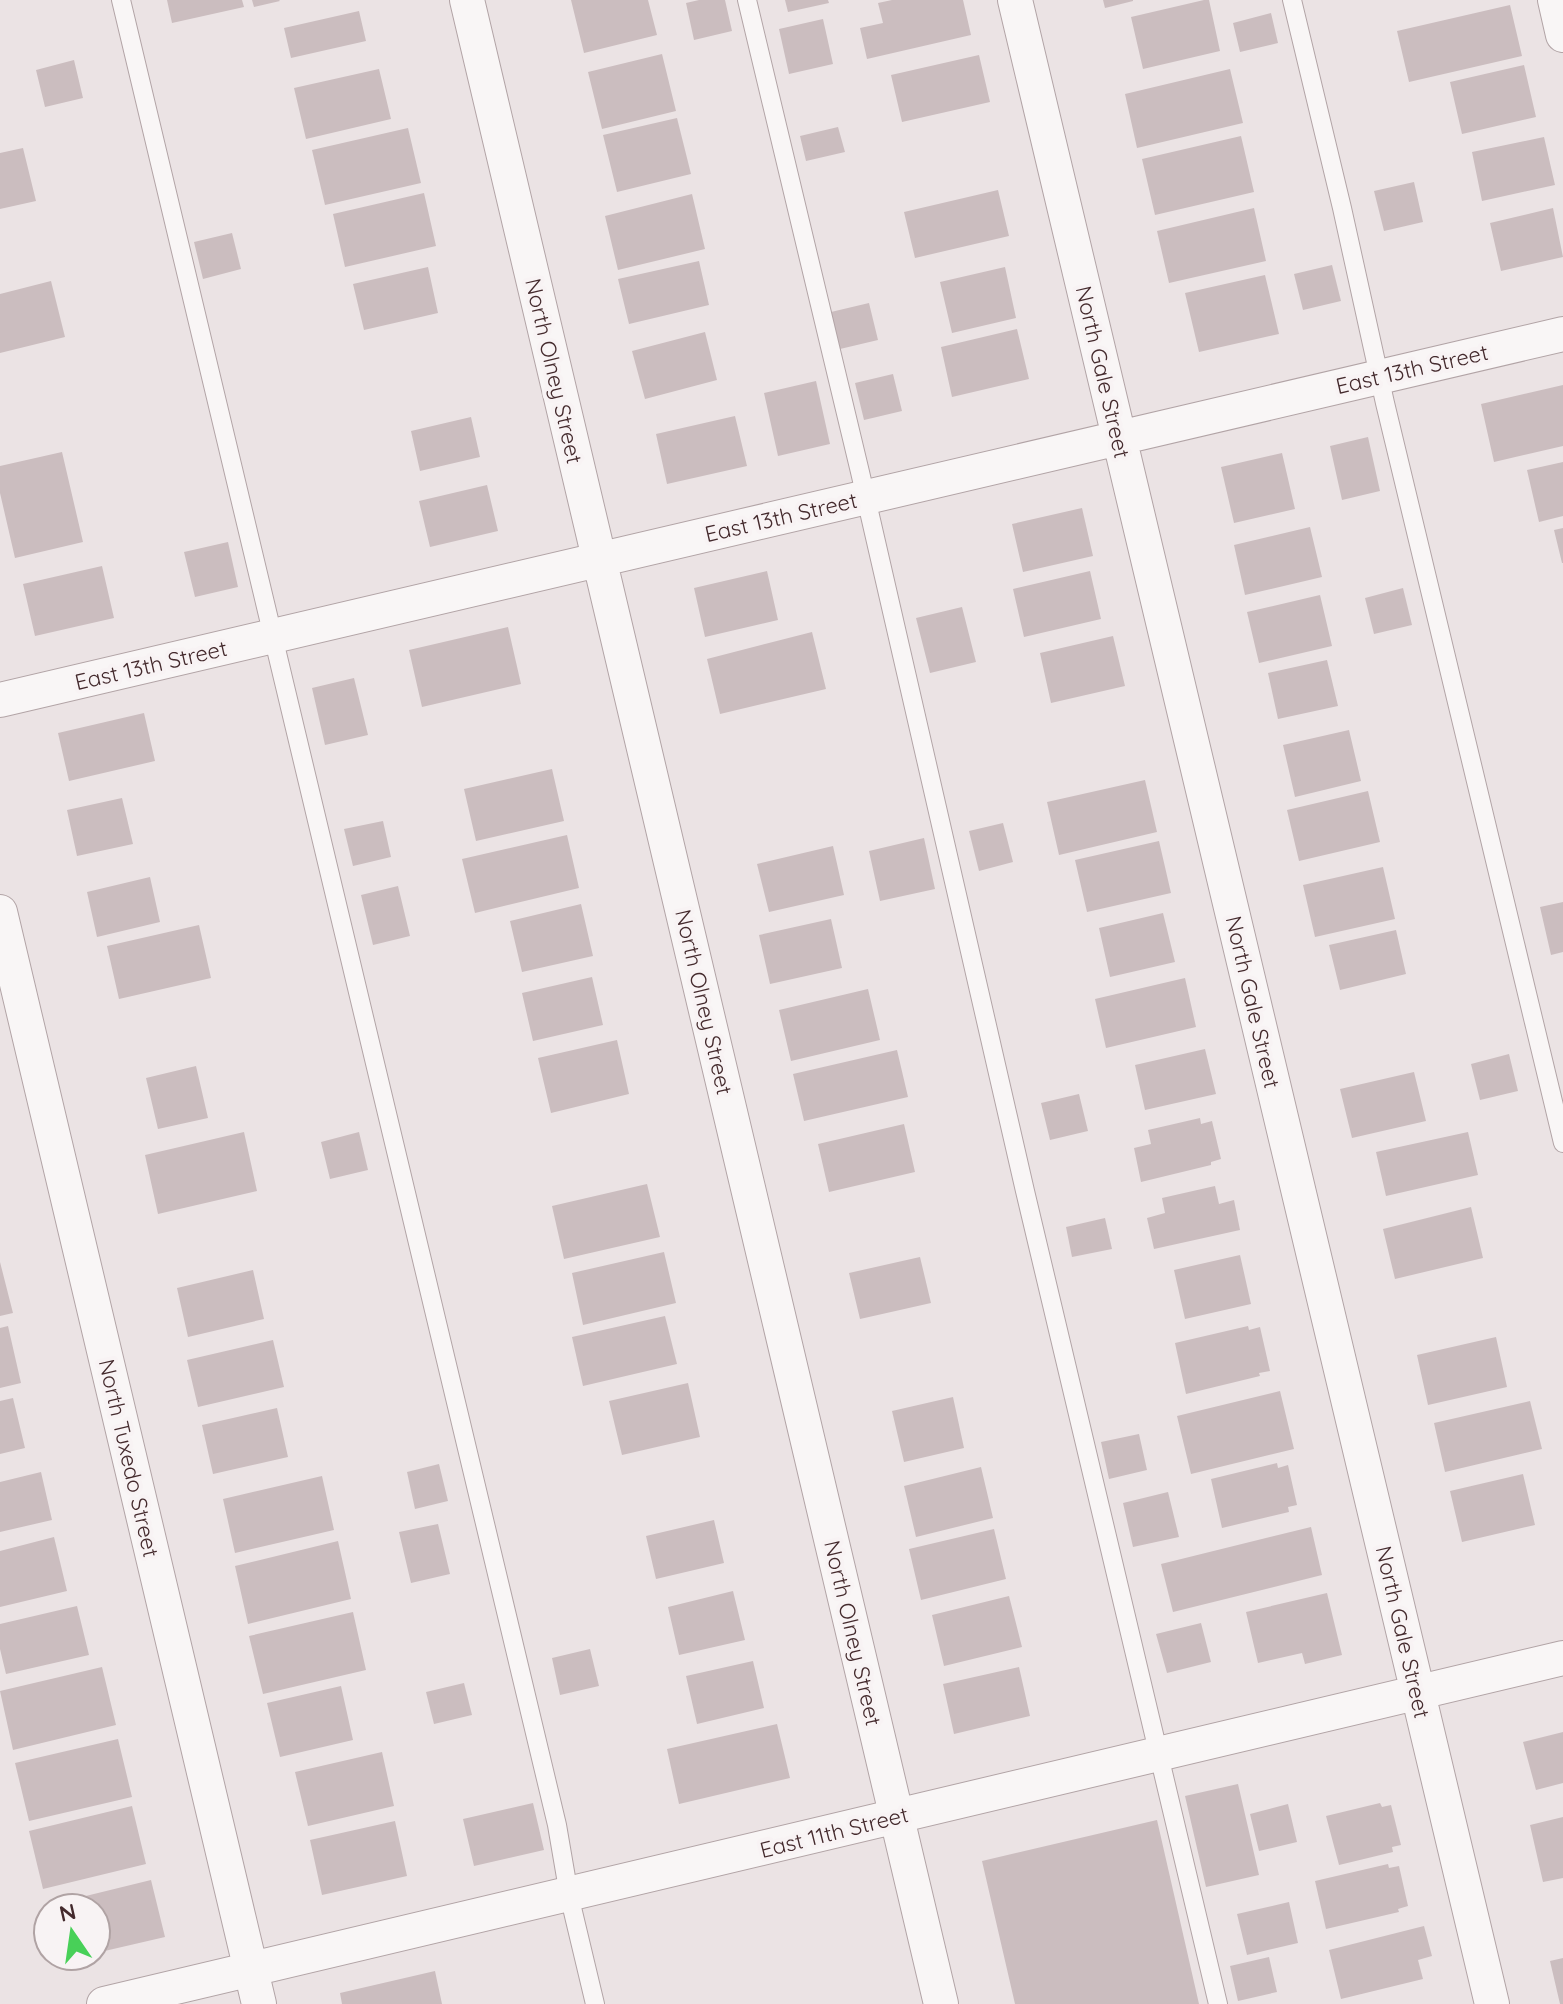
<svg xmlns="http://www.w3.org/2000/svg" width="1563" height="2004" font-family="Quicksand,sans-serif">
<rect width="100%" height="100%" fill="#ebe3e4"/>
<path fill="#cbbdbf" d="M167,0H242L244,7L172,23Z
M252,0H279L280,1L254,7Z
M571,0H648L657,35L584,53Z
M699,0H725L732,31L694,40L686,3Z
M785,0H828L829,3L788,12Z
M892,0H963L971,35L867,59L860,28L883,23L878,3Z
M1103,0H1133V1L1105,8Z
M1204,0H1209L1220,51L1143,69L1131,17Z
M1510,5L1522,56L1409,82L1397,31Z
M359,11L366,41L291,58L284,28Z
M1271,13L1278,43L1240,52L1233,23Z
M823,19L833,64L789,74L779,29Z
M662,54L676,111L602,129L588,72Z
M979,55L990,102L902,122L891,75Z
M74,60L83,98L45,107L36,70Z
M1524,65L1536,117L1462,134L1450,82Z
M379,69L391,119L306,139L294,88Z
M1230,69L1243,123L1137,148L1125,94Z
M677,118L691,174L617,192L603,135Z
M838,127L845,152L806,161L800,136Z
M408,128L421,183L325,205L312,150Z
M1241,136L1254,192L1155,215L1142,159Z
M1544,137L1555,185L1482,201L1472,152Z
M23,148L36,201L0,209V153Z
M1414,182L1423,222L1384,231L1374,191Z
M998,190L1009,236L915,258L904,212Z
M424,193L436,246L345,267L333,214Z
M692,194L705,249L618,270L605,216Z
M1254,208L1266,261L1169,283L1157,231Z
M1553,208L1563,257L1501,271L1490,223Z
M232,233L241,269L203,279L194,242Z
M699,261L709,305L629,324L618,279Z
M1332,265L1341,301L1303,310L1294,274Z
M428,267L438,313L364,330L353,284Z
M1005,267L1016,318L952,333L940,282Z
M1265,275L1279,334L1199,352L1185,293Z
M51,281L65,337L0,353V294Z
M869,303L878,340L840,349L831,312Z
M1017,329L1029,379L952,397L941,347Z
M705,332L717,380L645,399L632,351Z
M893,374L902,411L864,420L855,383Z
M816,381L830,444L778,456L764,393Z
M1563,385V446L1494,462L1481,404Z
M735,416L747,466L667,484L656,434Z
M471,417L480,457L420,471L411,431Z
M1368,437L1380,491L1342,500L1330,446Z
M62,452L83,542L15,558L0,493V466Z
M1282,453L1295,509L1234,523L1221,467Z
M1563,462V516L1539,522L1527,470Z
M487,485L498,531L430,547L419,501Z
M1082,508L1093,556L1023,572L1012,524Z
M1310,527L1322,577L1245,595L1234,545Z
M1563,528V563H1562L1554,530Z
M228,542L238,587L195,597L184,552Z
M102,566L114,618L35,636L23,584Z
M767,571L778,620L705,637L694,588Z
M1090,571L1101,619L1024,637L1013,589Z
M1403,588L1412,625L1374,634L1365,598Z
M1320,595L1332,646L1259,663L1247,612Z
M962,607L976,662L930,673L916,618Z
M508,627L521,684L422,707L409,650Z
M812,632L826,689L720,714L707,659Z
M1113,636L1125,686L1051,703L1040,653Z
M1327,660L1338,706L1278,719L1268,673Z
M354,678L368,735L325,745L312,688Z
M144,713L155,761L69,781L58,733Z
M1349,730L1361,781L1295,797L1283,745Z
M552,769L564,821L476,841L464,789Z
M1145,780L1157,832L1059,855L1047,802Z
M1368,791L1380,842L1299,861L1287,810Z
M122,798L133,844L77,856L67,810Z
M383,821L391,857L353,866L344,829Z
M1003,823L1013,862L979,871L969,831Z
M567,835L579,888L475,913L462,859Z
M924,838L935,889L880,901L869,851Z
M1159,841L1171,893L1087,912L1075,860Z
M833,846L844,895L769,912L757,864Z
M1383,867L1395,919L1315,937L1303,885Z
M150,877L160,922L97,937L87,892Z
M398,886L410,936L373,945L361,895Z
M1563,902V952L1551,955L1540,907Z
M581,904L593,956L522,972L510,921Z
M1163,913L1175,962L1110,977L1099,928Z
M831,919L842,968L770,984L759,935Z
M199,925L211,978L119,999L107,946Z
M1396,930L1406,974L1340,990L1329,945Z
M592,977L603,1025L533,1041L522,993Z
M1185,978L1196,1027L1106,1048L1095,999Z
M868,989L880,1040L791,1061L779,1010Z
M617,1040L629,1094L551,1113L538,1058Z
M1205,1049L1216,1094L1145,1110L1135,1065Z
M897,1050L908,1097L804,1121L793,1074Z
M1509,1054L1518,1091L1480,1100L1471,1064Z
M196,1066L208,1118L158,1129L146,1078Z
M1414,1072L1426,1121L1352,1138L1340,1089Z
M1079,1094L1088,1131L1050,1140L1041,1103Z
M1200,1118L1201,1124L1212,1121L1221,1159L1211,1162V1165L1141,1182L1134,1148L1151,1144L1148,1130Z
M904,1124L915,1172L829,1192L818,1144Z
M244,1132L257,1191L158,1214L145,1155Z
M359,1132L368,1170L330,1179L321,1142Z
M1468,1132L1478,1175L1386,1196L1376,1152Z
M647,1184L660,1237L564,1259L552,1206Z
M1215,1186L1219,1204L1234,1200L1240,1230L1154,1249L1147,1218L1165,1213L1162,1198Z
M1471,1207L1483,1258L1395,1279L1383,1229Z
M1105,1218L1112,1249L1072,1257L1066,1227Z
M664,1252L676,1303L583,1325L572,1273Z
M1240,1255L1251,1304L1185,1319L1174,1270Z
M920,1257L931,1303L860,1319L849,1273Z
M0,1262L13,1313L0,1316Z
M253,1270L264,1319L188,1337L177,1288Z
M665,1316L677,1364L583,1386L572,1337Z
M8,1326L21,1383L0,1388V1328Z
M1248,1326L1249,1330L1260,1327L1270,1371L1259,1373L1260,1376L1186,1394L1175,1343Z
M1496,1337L1507,1387L1428,1405L1417,1355Z
M273,1340L284,1387L198,1407L187,1360Z
M688,1383L700,1437L622,1455L609,1401Z
M1280,1391L1294,1449L1191,1474L1177,1416Z
M953,1397L964,1448L904,1462L892,1411Z
M13,1398L25,1448L0,1454V1401Z
M1530,1401L1542,1449L1445,1472L1434,1423Z
M277,1408L288,1457L213,1474L202,1425Z
M1139,1434L1147,1470L1109,1479L1101,1442Z
M1277,1463L1278,1468L1288,1465L1297,1505L1288,1507L1289,1512L1222,1528L1211,1479Z
M439,1464L448,1501L415,1509L407,1472Z
M981,1467L993,1518L916,1537L904,1486Z
M41,1472L52,1520L0,1532V1482Z
M1523,1474L1535,1525L1462,1542L1450,1491Z
M322,1476L334,1530L235,1553L223,1499Z
M1168,1492L1179,1537L1133,1547L1123,1503Z
M714,1520L724,1563L656,1579L646,1536Z
M438,1524L450,1574L411,1583L399,1532Z
M1311,1527L1322,1575L1173,1612L1161,1564Z
M994,1529L1006,1579L921,1600L909,1549Z
M54,1537L67,1591L0,1607V1551Z
M338,1541L351,1599L248,1624L235,1566Z
M733,1591L745,1640L679,1655L668,1607Z
M1327,1593L1342,1655L1305,1664L1302,1653L1258,1663L1246,1612Z
M1009,1596L1022,1647L944,1666L932,1615Z
M77,1606L89,1655L6,1674L0,1649V1624Z
M353,1612L366,1670L263,1694L249,1636Z
M1201,1623L1211,1662L1167,1673L1156,1634Z
M590,1649L599,1686L560,1695L552,1658Z
M753,1661L764,1708L697,1724L686,1676Z
M102,1667L116,1725L13,1750L0,1691Z
M1019,1667L1030,1716L954,1734L943,1684Z
M464,1683L472,1715L434,1724L426,1692Z
M341,1686L353,1740L280,1757L267,1703Z
M777,1724L790,1778L679,1804L667,1749Z
M1563,1732V1783L1536,1790L1523,1742Z
M118,1739L132,1797L29,1821L15,1763Z
M382,1752L394,1806L308,1826L295,1772Z
M1238,1784L1259,1875L1206,1887L1185,1796Z
M533,1803L544,1850L474,1866L463,1819Z
M1380,1803L1382,1807L1391,1805L1401,1845L1392,1847L1393,1852L1339,1865L1326,1816Z
M1288,1804L1297,1842L1259,1851L1250,1814Z
M132,1806L146,1864L43,1889L29,1831Z
M1563,1817V1878L1543,1882L1530,1825Z
M1157,1820L1199,2004H1015L982,1861Z
M395,1821L407,1876L322,1895L310,1840Z
M1388,1864L1389,1868L1399,1866L1408,1906L1398,1909L1399,1912L1326,1929L1315,1881Z
M151,1880L165,1937L96,1953V1908H48L47,1914L45,1906Z
M1289,1902L1298,1943L1247,1955L1237,1914Z
M1424,1926L1432,1956L1418,1960L1423,1979L1341,1999L1329,1950Z
M1269,1957L1277,1992L1238,2001L1230,1966Z
M1563,1958V2004H1560L1550,1961Z
M435,1971L442,2004H342L340,1993Z"/>
<g fill="none" stroke-linecap="round" stroke-linejoin="round">
<g stroke="#b2a4a6" stroke-width="20">
<path id="service" d="M121,0C266,608 409,1217 557,1825L569,1895L595,2004
M747,0L860,472L1025,1191L1218,2004
M1292,0L1342,208L1385,403L1563,1143"/>
</g>
<g stroke="#b2a4a6" stroke-width="36">
<path id="minor" d="M467,0L941,2004
M1015,0L1492,2004
M1555,0L1563,35
M0,700L1563,334
M0,912L259,2004
M104,2004C591,1890 1077,1773 1563,1658"/>
</g>
<use href="#service" stroke="#f9f6f6" stroke-width="18"/>
<use href="#minor" stroke="#f9f6f6" stroke-width="34"/>
</g>
<g text-anchor="middle" stroke-width="8" stroke-linejoin="round" paint-order="stroke">
<g font-size="22" fill="#442a2d" stroke="#f8f3f4">
<text transform="translate(1412 369) rotate(-13)" y="8">East 13th Street</text>
<text transform="translate(554 371) rotate(77)" y="8">North Olney Street</text>
<text transform="translate(1103 372) rotate(77)" y="8">North Gale Street</text>
<text transform="translate(781 517) rotate(-13)" y="8">East 13th Street</text>
<text transform="translate(151 665) rotate(-13)" y="8">East 13th Street</text>
<text transform="translate(704 1002) rotate(77)" y="8">North Olney Street</text>
<text transform="translate(1253 1002) rotate(77)" y="8">North Gale Street</text>
<text transform="translate(129 1458) rotate(77)" y="8">North Tuxedo Street</text>
<text transform="translate(1403 1632) rotate(77)" y="8">North Gale Street</text>
<text transform="translate(853 1633) rotate(77)" y="8">North Olney Street</text>
<text transform="translate(834 1832) rotate(-14)" y="8">East 11th Street</text>
</g>
</g>
<g transform="translate(72 1932) rotate(347)"><circle r="38" fill="#f8f3f4" stroke="#b0a3a4" stroke-width="2"/>
<path d="M0-6L14 30L0 20L-14 30Z" fill="#48d058"/>
<text y="-12" font-size="22" font-weight="bold" text-anchor="middle" fill="#442a2d">N</text>
</g>
</svg>
